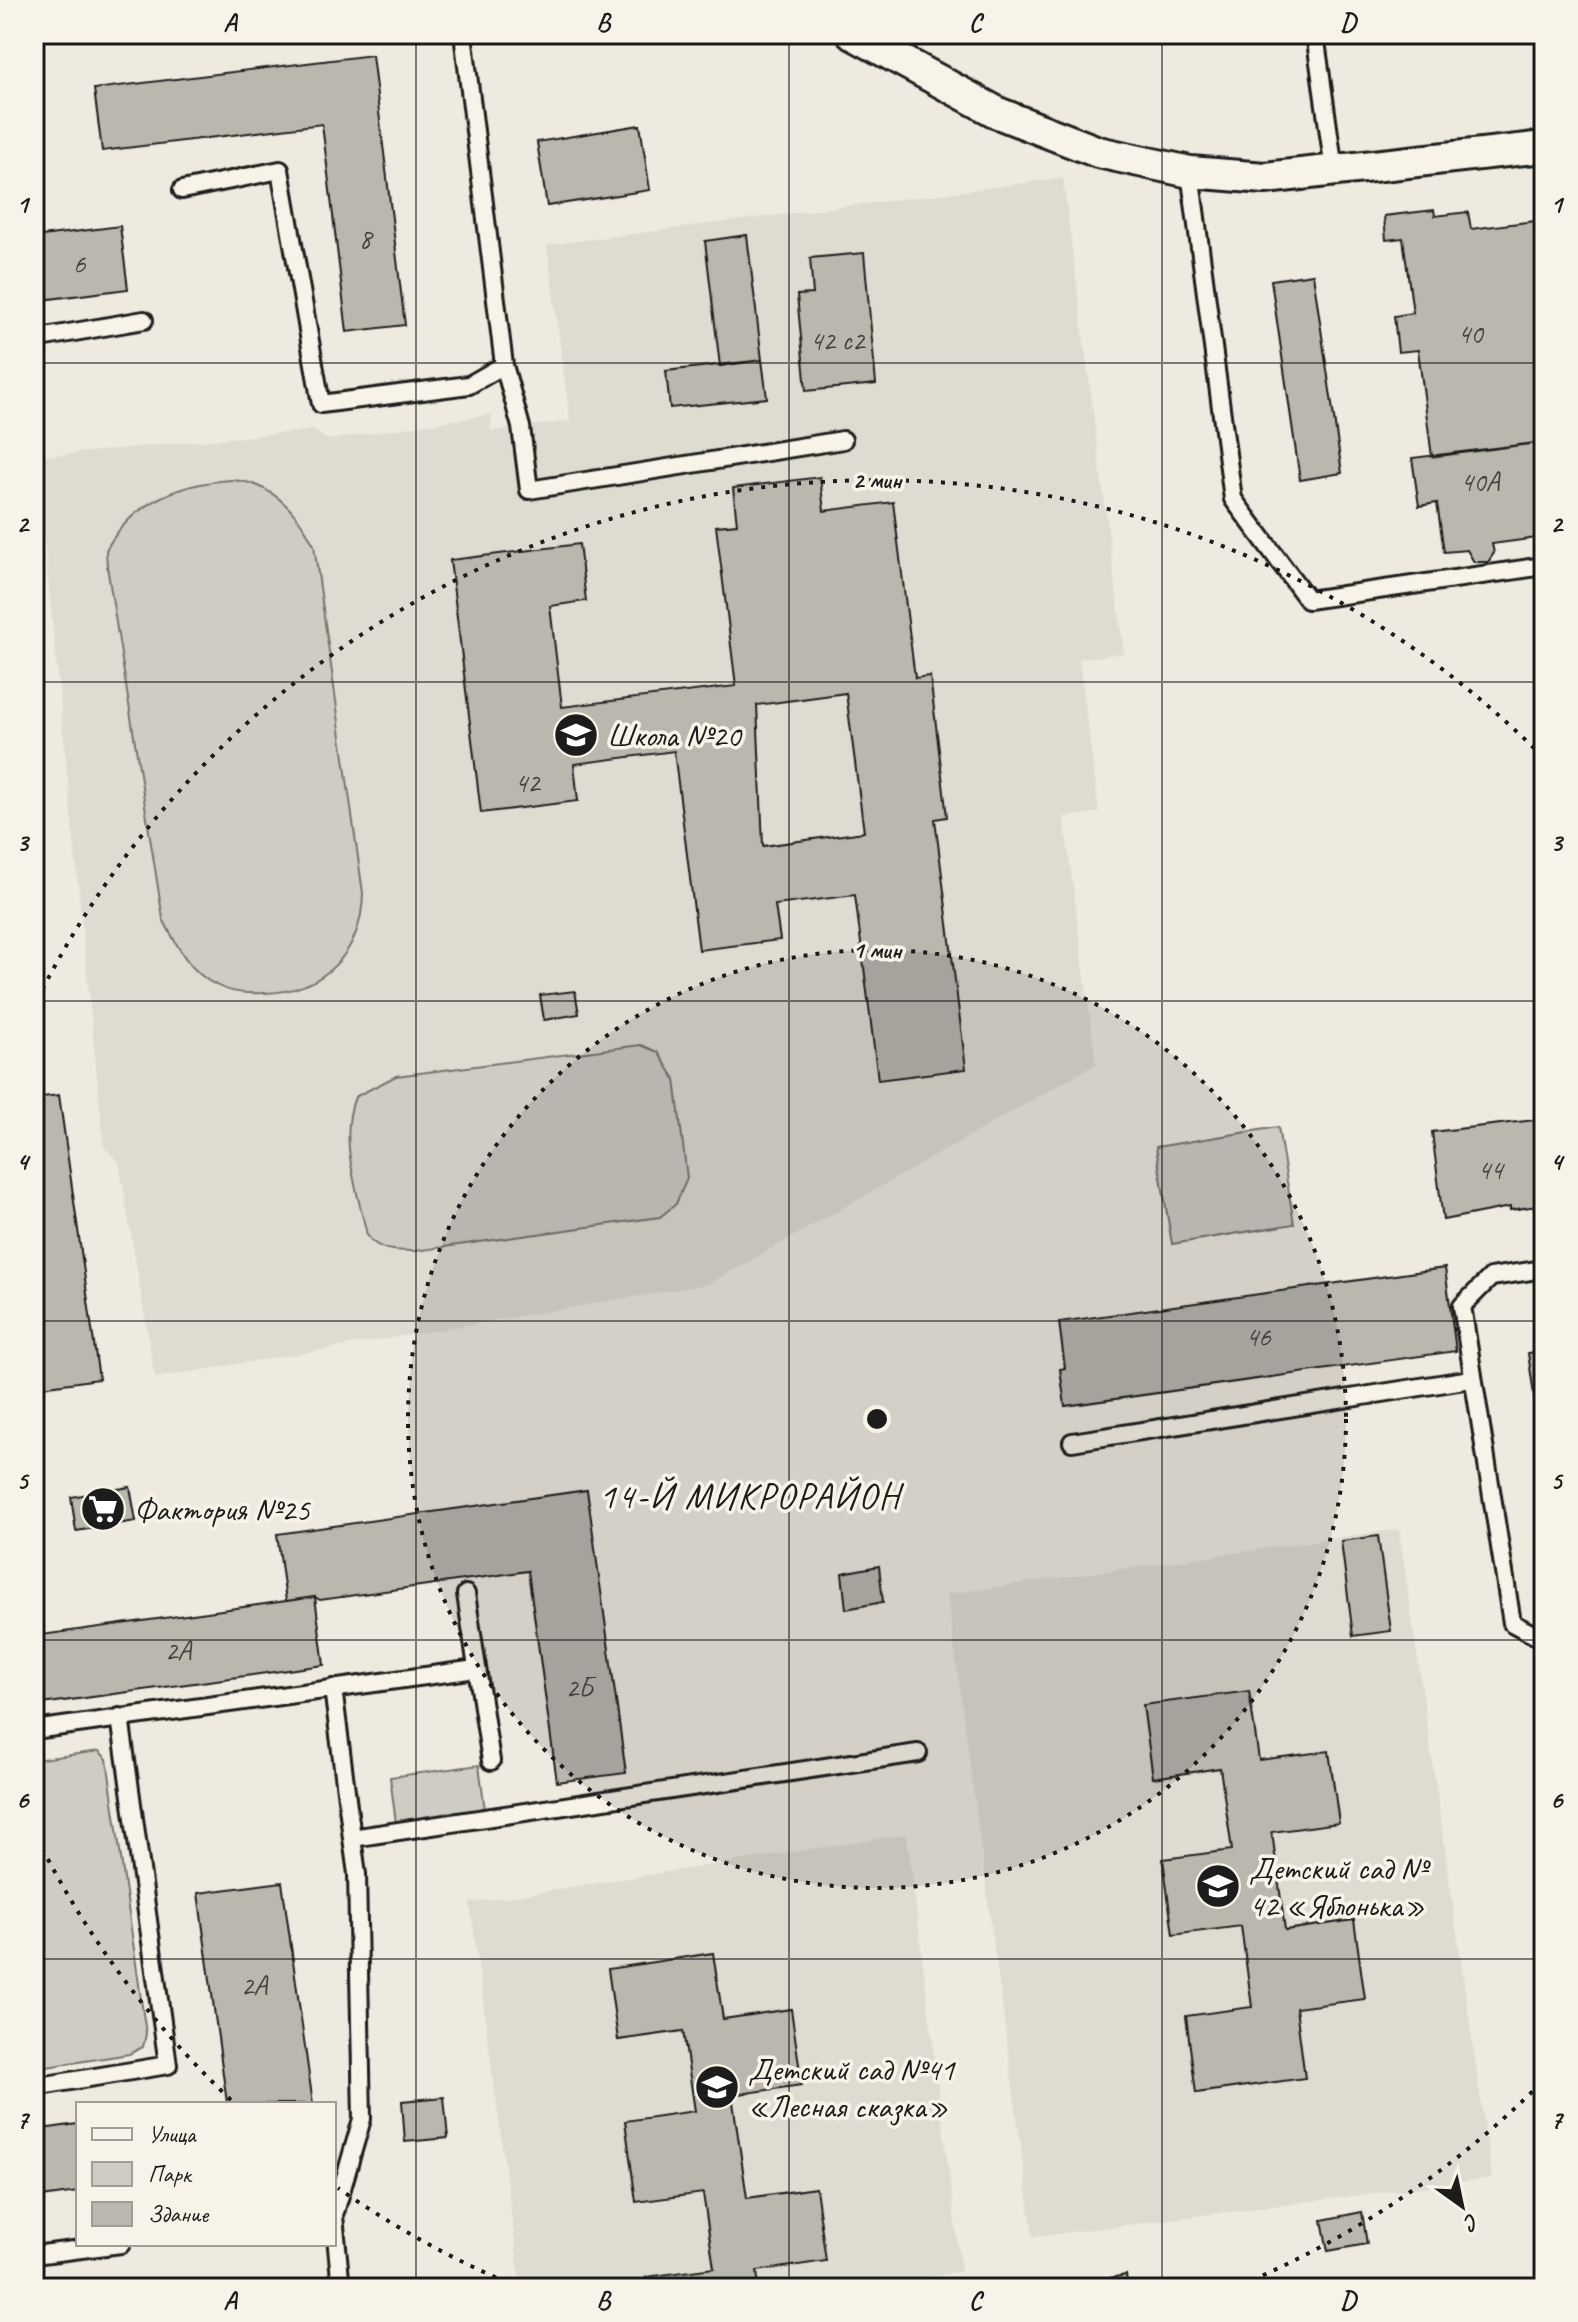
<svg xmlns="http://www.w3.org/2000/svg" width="1578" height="2322" font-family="Caveat,sans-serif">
<rect width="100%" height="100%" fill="#eeeae0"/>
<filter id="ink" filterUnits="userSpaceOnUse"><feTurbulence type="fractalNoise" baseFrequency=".0125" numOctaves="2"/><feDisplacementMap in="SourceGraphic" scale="16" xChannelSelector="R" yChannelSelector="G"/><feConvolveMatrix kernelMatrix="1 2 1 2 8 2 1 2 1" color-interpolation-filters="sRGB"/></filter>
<g filter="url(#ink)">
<path fill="#dedbd1" d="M1063,178L1124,653L1079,659L1099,812L1064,817L1096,1064L709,1284L155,1378L119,1162L104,1147L36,457L313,430L328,440L492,414L490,431L570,421L547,245Z
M1399,1529L1492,2178L1033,2237L947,1594Z
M907,1834L961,2271L921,2279L922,2288H521L470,1903Z"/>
<path fill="#cfccc3" stroke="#767470" stroke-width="2" d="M232,480C271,482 297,512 314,545L363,893C362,953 323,992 264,993C247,994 230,993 216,985C189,972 176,944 163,919L107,566L106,550C131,503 179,483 232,480Z
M641,1045L658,1052L675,1079L687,1178L676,1204L660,1217L415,1251C397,1251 378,1252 367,1235C358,1193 338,1139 355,1097L396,1076Z
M1278,1127L1294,1224L1172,1244L1156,1147Z
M99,1751L107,1759L146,2034L143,2047L129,2054L34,2069V1760Z
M479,1765L485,1810L396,1823L390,1777Z"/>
<path fill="#bab7af" stroke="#1c1c1c" stroke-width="2" fill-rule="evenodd" d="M372,55L405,325L347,332L322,124L102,151L94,89Z
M640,125L650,190L547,206L537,142Z
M1434,210L1435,216L1468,212L1471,229L1544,220V442L1432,457L1418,350L1398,352L1394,316L1413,313L1403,238L1386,240L1384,216Z
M120,226L128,289L34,301V237Z
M747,235L762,360L720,366L705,241Z
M864,253L876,384L806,391L797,295L813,294L810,258Z
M1313,274L1342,473L1300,480L1271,280Z
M762,360L767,398L670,408L666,371Z
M1544,442V537L1492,544L1494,553L1488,562H1474L1467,550L1444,552L1437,503L1419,506L1412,458Z
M820,477L824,511L893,502L915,678L930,676L947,817L935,819L966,1069L878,1080L855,895L775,905L780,940L699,950L674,751L574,764L578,801L481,813L450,560L579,544L586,601L550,606L562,707L736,686L716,526L737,524L733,488ZM846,693L864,832L763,846L757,705Z
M575,991L579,1014L544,1020L540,995Z
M59,1095L99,1379L34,1388V1098Z
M1544,1119V1205L1510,1210V1207L1443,1220L1432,1132Z
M1445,1268L1456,1351L1065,1406L1060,1369L1065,1368L1059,1322Z
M1544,1351V1465L1528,1353Z
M130,1487L136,1521L76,1531L71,1497Z
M587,1490L626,1773L557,1782L528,1571L320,1600L315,1597L286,1601L277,1534Z
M1378,1536L1391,1631L1353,1636L1341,1541Z
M879,1566L883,1602L846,1609L842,1573Z
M315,1597L324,1665L34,1705V1636Z
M1249,1691L1259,1760L1329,1751L1339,1823L1272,1832L1285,1930L1354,1920L1365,1999L1296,2008L1305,2078L1196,2093L1186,2016L1252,2007L1241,1926L1173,1935L1163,1859L1232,1850L1220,1768L1153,1778L1143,1705Z
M282,1882L313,2104H221L227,2103L198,1893Z
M713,1953L723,2019L791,2009L802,2085L732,2095L747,2198L816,2188L826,2261L757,2271L759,2288H648L646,2277L714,2268L703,2193L636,2202L625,2121L695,2111L683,2031L618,2040L608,1969Z
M444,2097L448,2138L405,2142L402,2101Z
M78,2124V2192L34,2198V2130Z
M1362,2212L1367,2244L1328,2251L1322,2220Z
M1126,2275L1128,2288H1055Z"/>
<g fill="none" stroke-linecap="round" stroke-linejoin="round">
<g stroke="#1c1c1c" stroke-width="22">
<path id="service" d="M1315,34L1334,170
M1190,172L1233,499L1308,600L1544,566
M182,190L280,170L321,404L469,385L504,365L463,34
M34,339L144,320
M504,365L521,427L529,490L843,440
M1544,1269L1491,1277L1462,1306L1512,1623L1544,1640
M1072,1442L1471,1379
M466,1594L491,1761
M333,1688L352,1838
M34,1730L476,1669
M34,2087L168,2065L120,1717
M34,2255L121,2244
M341,2288L334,2216L362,2119L357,1874L352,1838L918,1753"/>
</g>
<g stroke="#1c1c1c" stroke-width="36">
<path id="minor" d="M853,34L998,113L1098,152L1190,172L1265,178L1544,147"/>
</g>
<use href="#service" stroke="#f7f3e8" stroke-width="16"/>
<use href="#minor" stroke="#f7f3e8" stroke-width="30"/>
</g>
</g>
<path fill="none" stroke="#1c1c1c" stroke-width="2" stroke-opacity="0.55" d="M416,34V2288M789,34V2288M1162,34V2288M34,363H1544M34,682H1544M34,1001H1544M34,1321H1544M34,1640H1544M34,1959H1544"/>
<circle cx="877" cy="1419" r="469" fill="#1c1c1c" fill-opacity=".12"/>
<g fill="none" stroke="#1c1c1c" stroke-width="4" stroke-dasharray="4 8">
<circle cx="877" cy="1419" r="469"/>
<path d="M1541 2083A939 939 0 0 1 1236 2287M518 2287A939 939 0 0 1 338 2188M231 2100A939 939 0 0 1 37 1838M37 1000A939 939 0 0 1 1541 755"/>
</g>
<defs>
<g id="school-disc" transform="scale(2.3)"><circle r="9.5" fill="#1c1c1c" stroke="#f7f3e8"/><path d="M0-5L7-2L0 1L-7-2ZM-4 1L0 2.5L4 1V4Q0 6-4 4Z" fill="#fff"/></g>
<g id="supermarket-disc" transform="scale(2.3)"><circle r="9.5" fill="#1c1c1c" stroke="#f7f3e8"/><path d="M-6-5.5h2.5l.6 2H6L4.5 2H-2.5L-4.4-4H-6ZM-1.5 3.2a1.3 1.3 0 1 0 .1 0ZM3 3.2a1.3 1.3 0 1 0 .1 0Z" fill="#fff"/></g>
</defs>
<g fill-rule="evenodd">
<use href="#school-disc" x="576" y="735"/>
<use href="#supermarket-disc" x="103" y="1509"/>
<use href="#school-disc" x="1218" y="1886"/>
<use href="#school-disc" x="717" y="2087"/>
</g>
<g text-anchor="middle" stroke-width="7" stroke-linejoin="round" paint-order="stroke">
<g font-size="28" fill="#444341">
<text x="365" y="248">8</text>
<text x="79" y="273">6</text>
<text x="1470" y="343">40</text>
<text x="837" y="350">42 с2</text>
<text x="1480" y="491">40А</text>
<text x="527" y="792">42</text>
<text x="1490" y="1179">44</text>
<text x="1258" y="1346">46</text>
<text x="178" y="1660">2А</text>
<text x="579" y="1697">2Б</text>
<text x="254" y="1995">2А</text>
</g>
<g font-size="32" fill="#1c1c1c" stroke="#f7f3e8" text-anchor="start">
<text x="607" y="746">Школа №20</text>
<text x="134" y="1520">Фактория №25</text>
<text x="1249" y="1879">Детский сад №<tspan x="1249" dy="37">42 «Яблонька»</tspan></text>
<text x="748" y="2080">Детский сад №41<tspan x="748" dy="37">«Лесная сказка»</tspan></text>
</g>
<g font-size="36" letter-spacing="2" fill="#1c1c1c" stroke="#f7f3e8">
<text x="750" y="1508">14-Й МИКРОРАЙОН</text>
</g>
</g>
<circle cx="877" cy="1419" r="12" fill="#1c1c1c" stroke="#f7f3e8" stroke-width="4"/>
<g font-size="24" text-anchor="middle" font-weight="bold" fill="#1c1c1c" stroke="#f7f3e8" stroke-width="7" stroke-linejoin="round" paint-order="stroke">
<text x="877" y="488">2 мин</text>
<text x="877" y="958">1 мин</text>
</g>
<rect width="1578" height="2322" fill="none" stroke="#f7f3e8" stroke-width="88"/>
<rect x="76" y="2102" width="260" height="144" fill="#f7f3e8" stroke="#9f9d96" stroke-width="2"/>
<rect x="92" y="2128" width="40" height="12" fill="#f7f3e8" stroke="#9f9d96" stroke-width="2"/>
<text x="148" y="2142" font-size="24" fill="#1c1c1c">Улица</text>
<rect x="92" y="2162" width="40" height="24" fill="#cfccc3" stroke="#9f9d96" stroke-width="2"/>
<text x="148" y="2182" font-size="24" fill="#1c1c1c">Парк</text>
<rect x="92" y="2202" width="40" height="24" fill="#bab7af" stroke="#9f9d96" stroke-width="2"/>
<text x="148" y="2222" font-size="24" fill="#1c1c1c">Здание</text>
<g transform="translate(1462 2206) rotate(147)" stroke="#f7f3e8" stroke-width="6" paint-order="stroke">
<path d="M0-6L14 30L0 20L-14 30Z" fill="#1c1c1c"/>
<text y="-12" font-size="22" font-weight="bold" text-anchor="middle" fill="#1c1c1c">С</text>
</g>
<rect x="44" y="44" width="1490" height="2234" fill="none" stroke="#1c1c1c" stroke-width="3"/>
<g font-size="26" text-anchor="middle" font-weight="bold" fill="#1c1c1c">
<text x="230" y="31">A</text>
<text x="603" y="31">B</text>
<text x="975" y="31">C</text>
<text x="1348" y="31">D</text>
<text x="22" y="213">1</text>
<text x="1556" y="213">1</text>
<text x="22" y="532">2</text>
<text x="1556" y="532">2</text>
<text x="22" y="851">3</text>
<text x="1556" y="851">3</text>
<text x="22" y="1170">4</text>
<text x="1556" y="1170">4</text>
<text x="22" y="1489">5</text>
<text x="1556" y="1489">5</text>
<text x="22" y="1808">6</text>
<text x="1556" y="1808">6</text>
<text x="22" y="2128">7</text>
<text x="1556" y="2128">7</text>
<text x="230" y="2309">A</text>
<text x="603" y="2309">B</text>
<text x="975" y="2309">C</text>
<text x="1348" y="2309">D</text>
</g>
</svg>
